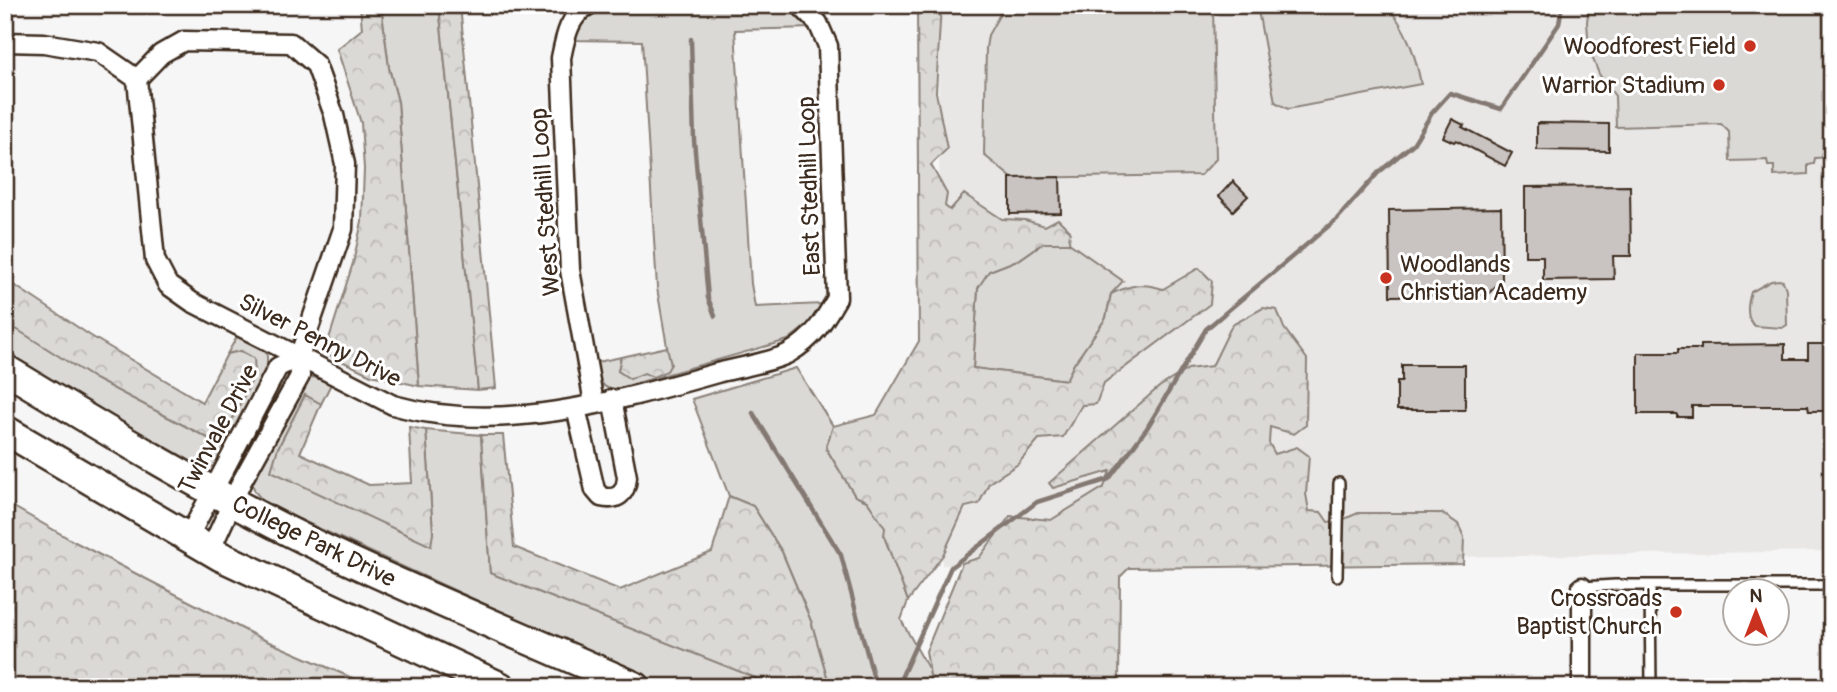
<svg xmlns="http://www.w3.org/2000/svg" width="1837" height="692" font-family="Pangolin,sans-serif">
<defs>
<pattern id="forest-crowns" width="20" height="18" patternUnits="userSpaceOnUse" patternTransform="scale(1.75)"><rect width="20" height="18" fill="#dbd9d6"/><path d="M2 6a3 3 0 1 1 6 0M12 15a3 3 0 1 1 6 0" fill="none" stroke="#bdbab7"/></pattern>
</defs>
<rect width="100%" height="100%" fill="#f7f6f6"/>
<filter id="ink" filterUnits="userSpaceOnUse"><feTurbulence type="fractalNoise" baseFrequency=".0143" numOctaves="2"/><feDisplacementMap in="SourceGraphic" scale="14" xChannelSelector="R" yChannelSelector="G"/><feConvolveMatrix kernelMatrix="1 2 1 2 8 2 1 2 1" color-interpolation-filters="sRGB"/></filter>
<g filter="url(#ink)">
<path fill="#e9e7e6" d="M938,5H1832V551L942,565Z"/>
<path fill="#dbd9d6" stroke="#8b827a" stroke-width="2" d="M381,5H439L478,390L419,386L398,102L389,68Z
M597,5H789L798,11L812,28L735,30L751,284L755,307L822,304L811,322L788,340L612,390C598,385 596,377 593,363L621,357L618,371L644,373L670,364L657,288L642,41L569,40L574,27Z
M1005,5H1213L1216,159L1201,175L1012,178L984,155L986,48L988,35Z
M1257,5H1387C1407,30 1415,53 1421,84L1288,109L1275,102Z
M1589,5H1832V157L1815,158L1814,164L1808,165V174L1774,176V166H1768L1767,160L1730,161L1729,132L1721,124L1616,127L1615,96L1599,74L1589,49L1587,22Z
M1043,243H1069L1123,281L1111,294L1106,318L1074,364L1067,380L973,368L978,287L989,271L1020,259Z
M1779,280L1783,281L1786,289L1787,325L1782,328L1755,326C1745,319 1748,302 1751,292L1771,281Z
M5,321L95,379L208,438L241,351L227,354L238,335L262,349L267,354V369L219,461L214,466L202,468L69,394L5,353Z
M796,368L833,426L826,448L855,496L867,501L886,528L884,536L908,601L901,620L929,670L932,687H830L811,621L782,552L753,506L729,496L692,399Z
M314,377L331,384L321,404L305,395L278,448L433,533L426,430L481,435L490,573L779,687H666L266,504C257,494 250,490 254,475L307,379Z"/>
<path fill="url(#forest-crowns)" stroke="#8b827a" stroke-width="2" d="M360,5H381L389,68L398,102L419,386L371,375L331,356L328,342L353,263L362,221L364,169L361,123L337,49L362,29Z
M439,5H460L496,388L478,390Z
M917,5H941L936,92L947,149L931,165L947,194L945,206L950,210L964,194L1002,219L1025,220L1045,226L1058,219L1070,231L1069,243H1043L1020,259L989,271L978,288L973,368L1066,380L1074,364L1106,318L1111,294C1130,285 1143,282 1163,289L1199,268L1212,281L1210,304L1104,383L1096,404L1082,405L1063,437L1039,439L1018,464L989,483L979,504L965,507L943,555L908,601L884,536L885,528L867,501L855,496L826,448L833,426L876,415L919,341Z
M5,279L91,336L202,402L227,354L241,351L254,358L255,374L232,420L218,435L208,438L95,379L13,327L5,321Z
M1263,308L1277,310L1284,328L1307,359L1306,425L1294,434L1270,427L1269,443L1275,454L1297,447L1309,456L1306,494L1309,511L1321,512L1328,522L1342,520L1358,513H1442L1458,524L1464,537L1463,564L1129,568L1120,577L1119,687H932L926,651L962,563L979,558L1010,516L1051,520L1104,487L1110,471L1053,488L1049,483L1159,387L1188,369L1212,366L1232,325Z
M667,347L671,364L667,371L653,377L644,373L630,379L618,371L621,357Z
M305,395L321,404L300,453L369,485L412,483L409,427L426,430L433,533L431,546L271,471L278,448Z
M481,435H503L514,547L620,590L712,552L729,496L753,506L782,552L811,621L830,687H779L490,573Z
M5,502L75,542L260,638L373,687H5V589L9,578L5,573Z"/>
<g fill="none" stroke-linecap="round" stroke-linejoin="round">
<path stroke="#847972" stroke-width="4.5" d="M691,39L694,140L708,298L715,316
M753,413L841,555L876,687
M897,687L951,567L1037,502L1109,479L1147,428L1206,329L1337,219L1378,173L1413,144L1432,113L1450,93L1501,109L1559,24L1562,5"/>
</g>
<path fill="#c9c3c1" stroke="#3b2a1e" stroke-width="2" d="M1452,119L1464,125L1462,127L1512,153L1505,166L1456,140L1454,142L1443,137Z
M1537,123L1609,124V151L1537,150Z
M1060,177L1061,213L1010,214V178Z
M1233,181L1248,196L1233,211L1219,196Z
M1630,186L1631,256H1613L1614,279L1543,280V256H1525V187Z
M1501,208L1502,280L1487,295L1390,296L1389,210Z
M1785,344V359H1808V344H1832V411H1809L1808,406H1692V417H1677V414H1638V353H1678V349H1701V345Z
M1402,365H1465V410H1397V381H1402Z"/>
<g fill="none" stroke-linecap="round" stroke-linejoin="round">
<g stroke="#3b2a1e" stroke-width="14">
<path id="service" d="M1337,576L1339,483
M1650,585L1651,687
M1582,587L1615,585H1832"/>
</g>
<g stroke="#3b2a1e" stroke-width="23">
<path id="minor" d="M589,5C569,15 565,38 561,58L570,270L594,403
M5,42L44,43L98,52L137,79
M137,79L155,260L168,285L192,302L393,405C499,435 615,402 717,373C736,368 773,362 789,353C814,338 823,322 837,298L828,46L818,23L800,5
M137,79L161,54L184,41L291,43L316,65L334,115L345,164L343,229L299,357L300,376L242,481L210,551
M576,408L595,490L601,497C617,501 626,494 627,477L612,399
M188,538L278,367L299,357
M1582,687V587"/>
</g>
<g stroke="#3b2a1e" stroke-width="33">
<path id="primary" d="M5,369C104,429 202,489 306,540C414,593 526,637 636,687
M5,430L220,556L501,687"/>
</g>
<use href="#service" stroke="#fff" stroke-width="9"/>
<use href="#minor" stroke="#fff" stroke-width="18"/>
<use href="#primary" stroke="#fff" stroke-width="28"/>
</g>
</g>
<g fill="#c8321e" stroke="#fff" stroke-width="2.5">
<circle cx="1750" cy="46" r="7"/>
<circle cx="1719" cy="85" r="7"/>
<circle cx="1386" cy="278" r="7"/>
<circle cx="1676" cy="612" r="7"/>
</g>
<g text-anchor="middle" stroke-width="6" stroke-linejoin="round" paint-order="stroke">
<g font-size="24" fill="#3b2a1e" stroke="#fff" text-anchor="end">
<text x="1736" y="54">Woodforest Field</text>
<text x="1705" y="93">Warrior Stadium</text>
<text x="1400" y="272" text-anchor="start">Woodlands<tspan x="1400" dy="28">Christian Academy</tspan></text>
<text x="1662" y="606">Crossroads<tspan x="1662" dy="28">Baptist Church</tspan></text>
</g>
<g font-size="24" fill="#3b2a1e" stroke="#fff">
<text transform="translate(809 186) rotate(-92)" y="8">East Stedhill Loop</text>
<text transform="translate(545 202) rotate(-94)" y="8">West Stedhill Loop</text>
<text transform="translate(320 340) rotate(27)" y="8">Silver Penny Drive</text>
<text transform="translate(218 429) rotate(-62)" y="8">Twinvale Drive</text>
<text transform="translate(314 541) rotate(26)" y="8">College Park Drive</text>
</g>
</g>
<rect width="1837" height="692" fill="none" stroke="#fff" stroke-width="28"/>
<rect x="14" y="14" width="1809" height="664" fill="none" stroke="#3b2a1e" stroke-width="2.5" filter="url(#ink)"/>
<g transform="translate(1756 612)"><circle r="33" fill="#ffffff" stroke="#b1aaa5" stroke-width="2"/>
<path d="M0-5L12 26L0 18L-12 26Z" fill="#c8321e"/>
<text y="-10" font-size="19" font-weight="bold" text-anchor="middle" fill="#3b2a1e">N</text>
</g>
</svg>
